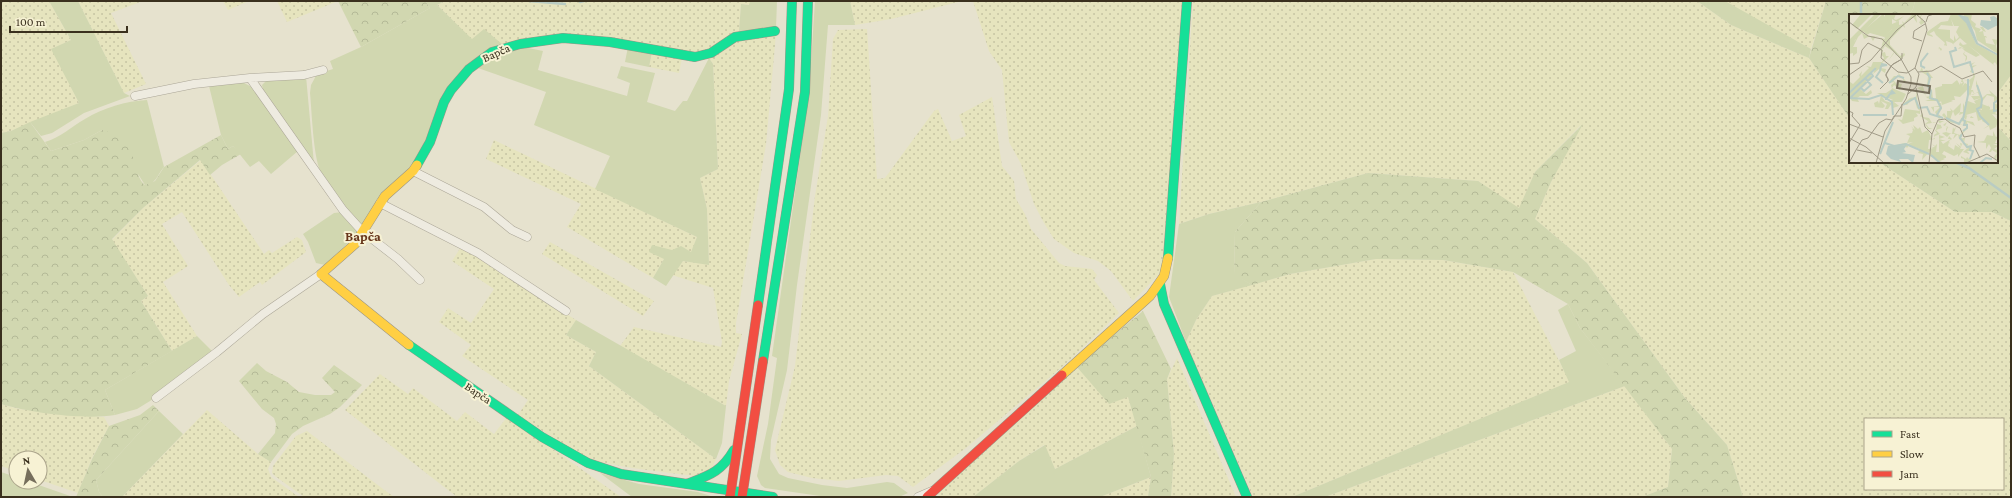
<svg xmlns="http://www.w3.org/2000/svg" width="2012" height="498" font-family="'Crimson Pro',serif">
<defs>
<pattern id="farmland-dots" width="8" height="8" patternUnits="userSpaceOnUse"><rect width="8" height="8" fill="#e6e4be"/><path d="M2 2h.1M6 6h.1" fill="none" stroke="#c6c4a3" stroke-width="1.8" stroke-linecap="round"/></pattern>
<pattern id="forest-crowns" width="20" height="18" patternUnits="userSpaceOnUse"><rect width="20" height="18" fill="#d1d7b0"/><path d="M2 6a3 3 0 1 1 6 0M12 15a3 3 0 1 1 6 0" fill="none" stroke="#b4b997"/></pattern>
</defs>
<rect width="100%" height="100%" fill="#e6e2ce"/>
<path fill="url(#farmland-dots)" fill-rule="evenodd" d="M1,1H49L71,40L52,49L79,103L11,131L1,133Z
M78,1H143L111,13L146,84L124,93Z
M223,1H249L228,10Z
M277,1H338L287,22Z
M445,1H750V5L741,4L739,31L701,55L618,41L502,44L472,40L437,5Z
M850,1H957L958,2L891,19L855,25Z
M973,1H1182L1163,262L1160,273L1133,301L1111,271L1098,261L1074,253L1054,239L1044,223L1034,204L1021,164L1009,142L1002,70L989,51Z
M1193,1H1697L1731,25L1809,58L1850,119V162H1879L1955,212H1992L2011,221V497H1743L1727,445L1685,398L1587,263L1535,219L1551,182L1581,125L1535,172L1519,209L1478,181L1368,173L1261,202L1209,214L1179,224ZM1865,419H2003V489H1865Z
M1722,1H1826L1811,49Z
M867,29L877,179L885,178L934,111L938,109L952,141L966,136L959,115L992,97L1002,166L1014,181L1016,199L1025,214L1031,229L1059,263L1065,266L1092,269L1097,275L1094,280L1119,313L1070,360L966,448L913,487L898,476L886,475L839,481L812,478L788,472L780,465L775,450L795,366L815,196L828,116L833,39L838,30Z
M776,34L766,144L736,323V333L742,334L729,381L726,406L620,346L634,327L721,347L722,342L713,288L672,275L683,261L709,264L707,209L700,178L718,169L713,64L709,58L733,42Z
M652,52L682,58L679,73L649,67Z
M2011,75V141L1997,126V94Z
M494,140L697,237L691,253L664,259L653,278L567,227L581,204L486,159Z
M201,160L264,254L269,250L272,253L297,237L302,240L306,252L262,285L260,282L239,297L229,285L182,212L162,224L188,266L163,282L197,336L172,351L141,301L148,296L112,240L143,208Z
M550,242L654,301L643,316L542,254Z
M461,247L576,320L566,335L596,352L589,366L716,459L712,468L694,476L632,468L601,462L577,453L518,415L528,400L462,356L471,345L439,322L448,308L471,323L494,289L452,261Z
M1376,259L1443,260L1513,272L1570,382L1292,497H1253L1186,342L1196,320L1212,296L1290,274Z
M1177,358L1236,497H1171L1174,454L1167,379Z
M1076,366L1128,397L1137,426L1055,469L1044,445L1019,461L973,497H939L938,494Z
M380,374L408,394L413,388L457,421L465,412L494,434L507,417L621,497H457L345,410Z
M1625,386L1672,449L1668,487L1642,497H1325Z
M1,404L19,409L104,417L109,426L92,458L78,493L40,480V458H16V471L1,466Z
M207,410L258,454L271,462L268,469L271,477L299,497H122Z
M307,431L383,489L394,497H304L275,476L272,473L273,466L296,436Z
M1151,477L1148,497H1100Z"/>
<path fill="#d1d7b0" d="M49,1H78L124,93L130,96L84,113L52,133L41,136L30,122L79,103L51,49L71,40Z
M425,1H445L437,5L472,39L484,29L502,44L467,68L419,156L363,226C347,211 330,193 321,173C313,156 312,113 310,93L311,85L317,74L333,69L330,61L361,47L430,8Z
M750,1H777L776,28L739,31L741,4L749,5Z
M815,1H850L855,25H828L821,115L797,285L787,370L771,440L770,459L779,474L788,478L822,485L847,488L887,482L894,483L908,493L899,497H827L765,488L761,485L757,476L768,424L777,358L772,356L809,93Z
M1697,1H1725L1811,49L1809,58L1731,25Z
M1915,1H2011V75L1997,94V15H1909L1913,9Z
M523,47L543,51L538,70L627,96L630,83L617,78L621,66L655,73L647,102L675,111L683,101H687L709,58L713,64L718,169L700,178L707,209L709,265L683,261L666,286L653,278L664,259L649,252L652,245L672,250L681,246L691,252L697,237L595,189L610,156L534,125L546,92L478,68L494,57Z
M628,47L652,52L649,67L625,62Z
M306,76L314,164L263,89L262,85L266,81Z
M242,82L252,87L298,151L271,174L259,161L250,167L233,146L228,149L221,135L209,86Z
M147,100L164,167C157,175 156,184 145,185L138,174L102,130L84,140L51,151L45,142C61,137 71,127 85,119C103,108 126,101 147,100Z
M1261,202L1235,232L1234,274L1252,285L1212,296L1196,320L1186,342L1169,297L1179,224L1209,214Z
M343,212L358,231L353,238L325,265L316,263L308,242L303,234L334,213Z
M1568,304L1580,328L1625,386L1325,497H1292L1569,382L1559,360L1576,351L1558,310Z
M576,320L726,406L722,443L716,459L589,366L596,352L566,335Z
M197,336L213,352L150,401L137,409L115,415L105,390Z
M159,411L183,434L122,497H103L99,492L96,480Z
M1137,426L1151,477L1100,497H973L1019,461L1045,445L1055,469Z
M1,472L16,477V482H30L73,497H1Z
M600,473L639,484L698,492L714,497H632Z"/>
<path fill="url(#forest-crowns)" d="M338,1H425L430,8L361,47Z
M1826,1H1915L1913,9L1909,15H1850V119L1809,58Z
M30,122L51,151L84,140L102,130C125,136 130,146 137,169C138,175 140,181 145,185L155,181L164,167L221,135L228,149L233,146L241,154L222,165L210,175L200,160L143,208L112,239L148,296L141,301L172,351L105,390L115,415C83,420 32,413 1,404V133L11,131Z
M1583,124L1551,182L1535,219L1587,263L1685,398L1727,445L1743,497H1642L1668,487L1672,449L1580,328L1568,304L1513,272L1443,260L1376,259L1290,274L1252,285L1234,275L1235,232L1261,202L1368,173L1478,181L1519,208L1535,172Z
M1997,126L2011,141V221L1992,212H1955L1879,162H1997Z
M1143,311L1171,369L1167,379L1174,454L1171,497H1148L1151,477L1128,397L1109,404L1076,366Z
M257,363L266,371L287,382L299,392L315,395H331L335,392L322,378L334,365L362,385L340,407L330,414L303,426L292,434L271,462L258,454L275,433L276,424L274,418L262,409L239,381Z
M153,405L159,411L96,480L99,492L103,497H76L92,459L109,426L140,415Z"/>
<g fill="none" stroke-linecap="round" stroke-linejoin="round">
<path stroke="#b9ccc3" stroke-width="2.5" d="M529,1L565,4
M1861,1V15
M580,2L584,1
M1955,162L1969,168L2011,198"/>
<g stroke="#aba697" stroke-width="9">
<path id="street" d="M323,70L304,75L250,78L343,210L362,231L398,259L420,280
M135,96L194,84L250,78
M413,171L484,207L512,230L527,237
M380,203L478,253L566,311
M156,398L217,352L263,314L321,274
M918,497L932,491"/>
</g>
<g stroke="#9b9687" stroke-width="10">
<path id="fast" d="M417,165L430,142L444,102L451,90L469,69L492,52L520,44L563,38L610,42L695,57L711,53L735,37L775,31
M1168,258L1187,1
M1160,284L1164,304L1247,497
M758,305L789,89L792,1
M409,345L542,437L588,463L621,474L773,497
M763,361L805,92L808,1
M687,484C710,475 721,472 734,450"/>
</g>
<g stroke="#9b9687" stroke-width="10">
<path id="slow" d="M409,345L321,274L355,244L385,196L413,171L417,165
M1062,375L1150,296L1164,276L1168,258"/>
</g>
<g stroke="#9b9687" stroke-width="10">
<path id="jam" d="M730,497L758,305
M742,497L763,361
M927,497L1062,375"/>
</g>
<use href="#street" stroke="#eeebe0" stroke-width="8"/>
<use href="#fast" stroke="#16e098" stroke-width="9"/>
<use href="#slow" stroke="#ffcf43" stroke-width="9"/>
<use href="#jam" stroke="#f24e42" stroke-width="9"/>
</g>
<g text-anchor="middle" stroke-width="4" stroke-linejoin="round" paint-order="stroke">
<g font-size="12" fill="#3a301e" stroke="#f7f2d4">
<text transform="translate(496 53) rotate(-24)" y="4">Bapča</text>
<text transform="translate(478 393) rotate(34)" y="4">Bapča</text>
</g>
<g font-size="14" font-weight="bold" fill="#68371c" stroke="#f7f2d4">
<text x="363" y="241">Bapča</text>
</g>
</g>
<g transform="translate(1849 14)">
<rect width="149" height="149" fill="#e6e2ce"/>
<path d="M12,0H23L8,15L3,11ZM26,0H32L6,26L5,28L10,21L4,33H8V39L4,42V39L0,40L1,25ZM64,0H69V2L70,0V4L73,0L71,6L74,4L73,6L76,8L72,11L70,8L72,7L71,6V4L67,1L68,9L64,3L55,10L56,14L54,12L41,26V31L51,42L55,39L54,36L56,41L52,45L48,40L47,42L46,38L39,47L45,38L36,32L34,35H37H33L34,37L33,39L36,38L37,42H40L33,49L35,50L32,54L37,55L36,59L30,55L24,60L27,53L0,78L1,68L4,70L11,63L10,61L13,57L12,62L20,54L17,52L22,53L24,48H33L35,44L32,40L33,37H31L47,18L31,36L26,32L32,35L34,27L32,24L27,22L24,27L21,22L15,25L13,19L19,22H25L36,25L35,22L43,15V10L50,7V11L54,10L53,7L55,9ZM21,60L23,62L0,84V80ZM11,75L17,80L22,76L23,79L19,82H11L8,84L10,88L3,87L1,84ZM128,87L129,90L128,94L133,96V90L141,93V96L139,95L142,99L141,104L140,100L137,104L132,103V98L125,95Z" fill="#d1d7b0"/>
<path d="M34,0L36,3V0H47L45,5L47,6L55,2L48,8L43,5V15L35,23L21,19L18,21L14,17ZM102,0H108L117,8L127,30L149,42V53L146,48L144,50L146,52L119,31L131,41L127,43L116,37L115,40L118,42V45L116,48L117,43L114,40L116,37L113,34L109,35L110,38L107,40L110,38L109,35L111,33L116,35L110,31L111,28L114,31L118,30L111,24L104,30L108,35L103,29L97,27L98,32L95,31L92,37L90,34L89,36L90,33L93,35L96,29L87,21L85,17L80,20L83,21L84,23L78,21V18L92,8L99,7ZM102,5L105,12H110L107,18L110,23L107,26L105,21V27L101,24V16L89,15L92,11L104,12ZM114,0H123L122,6L127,10L126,13L132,15L130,18L134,17L131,13H134L137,18L134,17L135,22H137L138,24L136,23L137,29L146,31L143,25L149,26L147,32L149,40L128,26L126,17ZM126,48L122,52L128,51L123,54L126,62L122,76H124L125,80L126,79L129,78L127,70V66L133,84L138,80H142L140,76L149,84L145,89L149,91L147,96H149L146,99L149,101L143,100L149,107L147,113L141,116L140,112L134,115L140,111L133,107L134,105L129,107L127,98L117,101L121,104L122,102L125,104H121L118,102L117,106L115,104L114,106L124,108L126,112L118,108L119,113L111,123L115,126L113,124H116L115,129L119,130L118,133L122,132L121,136L124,137V139L121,147L115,149V145L112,144V142L117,145L118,143L120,145L123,141V137H118L121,140L114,138L119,134L117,133L118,131L113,130L112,133L111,135H115L109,143V140L105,142L95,137L93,140L97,142V144H94L96,145L91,147L94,149L81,142V137L73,146L74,140L69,139L71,135L60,131L58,134L56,131L52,132L48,131L56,129L59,130L64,128L58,129L61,122L57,120L63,119L64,116L63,115H64L62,112L66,116L64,111L69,115L75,109L71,113L73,119L79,116L83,125L86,124L85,121L88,119L85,115H79L78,113L76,110L81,106L79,107L71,102L74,99V103L80,104L83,109L85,108H88L77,110L80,114H81L87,116L88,110L92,111L89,107H95L91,109L93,114L87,116L91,120L86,122V125L80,126L79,135L85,134L82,133H86L83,130L86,132L88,130L87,138H90V121L96,123L90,125L97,127H92L94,130L102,125H99L100,122L103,125L100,127L102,132L100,128L99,132L105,136L106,131L111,134L107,129L112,133L111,129L114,130L115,127L110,125L109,120L104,125L106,120H101L98,123L93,119L97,118V115L98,113L94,111L98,108L96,112L103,114L99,113L97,118L103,120L104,113L105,115L107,113L105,119L111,121L118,112L100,108L93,101L95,99L98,103V97H102L101,94L104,97L112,89L111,98H114V89L116,93V88L119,87L127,90L125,87L132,84L125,86L122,82H130L129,79L128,78L124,81H122L125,80L123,77L121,82L118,76L111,83L105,82L106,86H102L104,87L93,91L92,87L90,89H92L93,95L88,99L93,103L90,105L86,98L91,93H85V98L82,93L90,92L89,87H76L82,85L78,84L75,79H70L75,78L68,74L74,72L77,83L81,82L82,76L78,72L79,62L71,57L73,53L74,57L78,56L84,64H81L79,72L83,76L84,85L87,84L86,74L93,72V70H103L108,66L111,71V68L112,70L114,68H112L113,65L115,69L113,73L116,69L121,72L120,66L119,67H118L113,65L119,67L124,63V59L119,62L124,59L121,58L123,54L120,51ZM138,81L145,83V95L140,96V91L138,97L130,98V94L135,96L132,89ZM104,97L106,102L111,98L110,101L115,99L112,107L116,108L114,111L111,110L112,107L109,109L101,106ZM49,59L57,67L55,68L53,63H48L44,66L47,69V72L48,69L53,70L51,76L45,71L43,74L57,80L53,88H45L50,92L44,94L42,86H44L28,79H37L43,75L42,71L46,68L39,69L45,62H50ZM67,74L69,93L71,95V100L67,99L69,102L65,104V107L54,110L49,105L53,106L56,95L71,97L68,94L65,83L58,91L54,90L61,84L67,83ZM32,81L36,87L43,89L39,95H36L38,90L32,87L36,92L34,94L26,93L25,89L29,87L30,90ZM144,117L147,123L149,122L146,129H149V130H144L149,132L145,135L149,136L147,147L145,143L148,139L143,136L142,138H140L142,134L140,130L137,135V129L128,128L135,127L138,121L144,122Z" fill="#d1d7b0" fill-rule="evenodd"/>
<path d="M108,0L119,3L129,29L149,40V42L127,30L117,9ZM145,2L149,5V11L139,16L131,11L132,6L142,7L141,3ZM58,131L55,135L57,138L53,139L66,141L64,149L59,145H50L52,148L42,145L37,140L39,132Z" fill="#b9ccc3"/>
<path fill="none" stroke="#b9ccc3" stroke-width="2" d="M106,33L107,36L101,38L105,53L121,48L124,59M76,54L72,52V48L79,39M31,57L27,63L34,69M31,57L32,52L38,51L32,50M78,59L81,64L79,72L82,77L81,84L88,86L92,94L88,101M40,69L49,62L55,64M128,71L133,85L132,93L128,95L131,102L140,111M12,74L15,77L22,71L16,64M0,79L27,54M0,84L20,85L32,81L43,88L44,101M1,84L24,62L22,59M37,86V85L38,84L41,80L43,77L45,79L41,80M149,86L145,89V97L149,96M54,91L66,84L70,94L78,93L81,100L94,104M14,101H38M97,104L110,110L113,105L116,107L115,111H118V114L114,117M114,105L119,81V65M113,120L111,124L118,133L122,132L121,136L124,137L121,145M36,129L45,132L57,130L80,140M31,140L44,108M82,141L91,149M131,149L137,144L143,145"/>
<path fill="none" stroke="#a19b88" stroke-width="1" d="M0,8L19,22M77,8L79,2L85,0M19,22L33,25L52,45M73,27L64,24L65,17L76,10M53,45L44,50L42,52L37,60V62L39,65V67L31,75L39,67V65L37,61L38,59L43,51L53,45V39M0,50L10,49L13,36L19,29L33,36L32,44L49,58L58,59L66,54M69,58L83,57L92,52L113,65L134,57L143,68M0,61L22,46L48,16L68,0M67,74L76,113L83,120M59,80L67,73L70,60L66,54L78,16L76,8L67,0M0,97L4,99L3,102L11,111L0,129M101,109L111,114L115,123L126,121L125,132L131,144M0,110L34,123M0,124L17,133L35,149M7,136L13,126L19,124L30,109L37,105L43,106L45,102H52L53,90M8,136L23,139M0,149L7,136M27,149L36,117L57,85L62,70V63L52,45M80,149L83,120L89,106L96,105L101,109M117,149L138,140L149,147"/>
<path fill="#766e5c" fill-opacity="0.15" stroke="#766e5c" stroke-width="2" d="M49,67L81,72L80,79L48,74Z"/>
<rect width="149" height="149" fill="none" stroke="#3a301e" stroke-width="2"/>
</g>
<rect width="2012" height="498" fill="none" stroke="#3a301e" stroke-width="4"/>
<rect x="1864" y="418" width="140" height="72" fill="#f7f2d4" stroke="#aba48b"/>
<rect x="1872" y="431" width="20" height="6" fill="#16e098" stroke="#aba48b"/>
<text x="1900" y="438" font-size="12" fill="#3a301e">Fast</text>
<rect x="1872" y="451" width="20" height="6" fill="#ffcf43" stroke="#aba48b"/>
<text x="1900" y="458" font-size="12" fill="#3a301e">Slow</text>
<rect x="1872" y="471" width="20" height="6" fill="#f24e42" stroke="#aba48b"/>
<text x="1900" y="478" font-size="12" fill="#3a301e">Jam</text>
<g transform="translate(28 470) rotate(351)"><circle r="19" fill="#f7f2d4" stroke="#aba48b"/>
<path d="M0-3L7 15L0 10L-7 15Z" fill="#766e5c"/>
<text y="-6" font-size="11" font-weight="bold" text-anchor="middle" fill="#3a301e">N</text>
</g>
<path d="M10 26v6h117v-6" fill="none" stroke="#3a301e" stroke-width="2"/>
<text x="16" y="26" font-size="12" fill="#3a301e" stroke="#f7f2d4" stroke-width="3" paint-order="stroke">100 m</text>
</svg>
